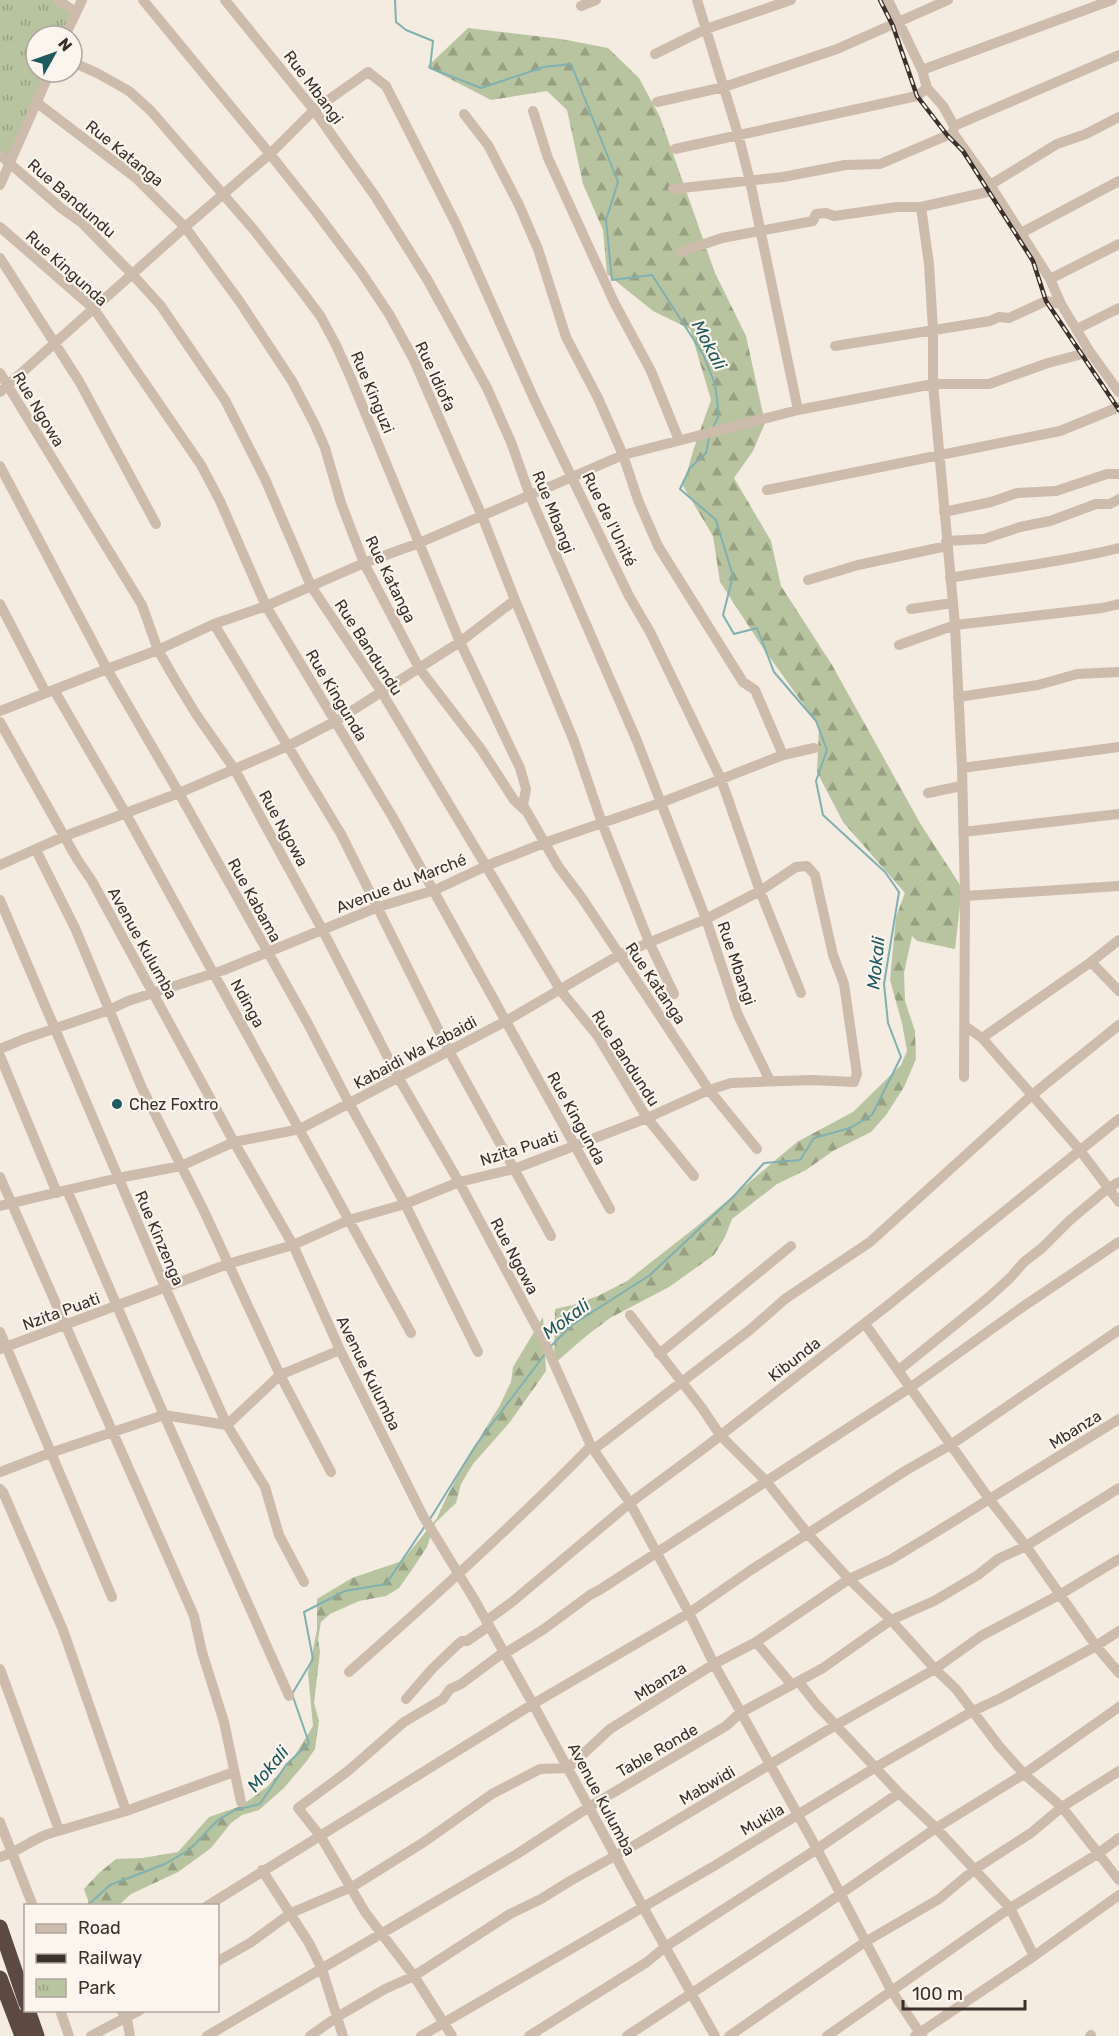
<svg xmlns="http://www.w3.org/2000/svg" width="1119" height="2036" font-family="Rubik,sans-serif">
<defs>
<pattern id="forest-firs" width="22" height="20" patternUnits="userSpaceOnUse" patternTransform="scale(1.5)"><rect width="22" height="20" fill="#b8c4a0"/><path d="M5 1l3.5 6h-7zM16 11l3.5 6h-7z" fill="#97a083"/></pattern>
<pattern id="park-tufts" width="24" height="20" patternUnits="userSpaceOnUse" patternTransform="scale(1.5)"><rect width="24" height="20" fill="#b8c4a0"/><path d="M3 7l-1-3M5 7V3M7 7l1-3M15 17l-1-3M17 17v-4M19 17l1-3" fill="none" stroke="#97a083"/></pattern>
</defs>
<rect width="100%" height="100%" fill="#f4ebe1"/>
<path fill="url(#forest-firs)" d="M468,28L561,39L608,48L639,78L660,117L715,273L746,336L765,423L753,451L734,478L771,541L781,586L832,665L920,823L962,888L955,949L917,941L912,936L904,973L905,1001L915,1031L916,1059L904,1087L886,1115L871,1132L833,1151L806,1170L777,1184L732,1219L725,1237L714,1255L669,1287L610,1318L585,1337L554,1364L555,1309L573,1305L598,1296L627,1281L696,1227L797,1142L853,1112L901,1065L907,1051L902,1023L890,980L896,917L905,893L843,822L817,772L819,726L763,648L720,582L713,536L683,486L694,448L711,400L690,329L653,311L607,274L603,230L583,184L567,110L547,91L491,100L427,67Z
M543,1317L546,1371L510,1422L473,1464L461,1484L456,1503L435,1523L427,1547L411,1571L399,1588L386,1596L359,1601L330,1614L321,1622L318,1639L320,1652L314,1703L319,1721L315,1749L306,1762L284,1788L259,1810L242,1815L231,1823L211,1848L192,1862L178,1872L131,1894L119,1905H88V1900L84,1889L99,1873L116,1859L143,1858L178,1852L209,1817L241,1806L268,1786L295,1755L313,1726L308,1673L317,1630V1599L352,1578L402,1561L437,1518L447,1496L469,1455L500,1405L511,1382L513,1367Z"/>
<path fill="url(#park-tufts)" d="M0,0H66L77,7L64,36H36V72H49L10,163L0,155Z"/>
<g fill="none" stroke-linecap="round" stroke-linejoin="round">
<path stroke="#7fb0b2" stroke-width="2" d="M395,0L396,22L406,30L433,41L430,68L481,88L544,67L571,64L618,182L606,220L612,280L652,275L703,354L715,384L719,415L713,427
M550,1347L572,1325L650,1275L733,1197L764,1163L800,1160L814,1138L850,1128L872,1115L901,1057L888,1023L884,984L899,892L885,872L823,815L816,781L827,750L816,721L774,672L757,628L734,634L723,615L733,576L716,520L680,489L690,468L706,453L709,438
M430,1519L476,1445L545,1354
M87,1906L110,1885L165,1864L189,1850L218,1820L235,1810L260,1804L286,1765L309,1743L292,1694L313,1659L304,1612L345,1591L386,1584L425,1526"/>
<path stroke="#cdbbac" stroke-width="10" d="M58,0L75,12
M143,0L270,154L316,212L361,272L389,314L413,358L482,516L515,600L574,741L602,823L649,942L674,994
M225,0L314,110L375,196L427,279L487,388L511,442L530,496L637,741L706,919L738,1015L770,1081
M697,0L738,134L750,181L798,410
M888,0L922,70L927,88L943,106L954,126L953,133L990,185L1050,279L1061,304L1090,352L1119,392
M581,6L596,0
M65,36L82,0
M655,54L706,29L791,0
M72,62L97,73L129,91L151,111L254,230L304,294L321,317L336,345L350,376L460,642L520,768L526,789L523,805L527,812
M922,70L1112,0
M36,102L136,178L185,227L240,302L292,381L315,425L325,448L341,503L364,563L419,668L481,749L514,800L527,812L558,866L582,898L709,1090L757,1149
M657,102L724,87L837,49L948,0
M533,111L548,158L614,302L651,371L679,440
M464,114L488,145L519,205L538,249L566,337L598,398L623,455L638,500L658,546L743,682L755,690L783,755
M954,126L1119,55
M675,149L917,96L927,88
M0,155L61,208L82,223L133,275L161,306L225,400L265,479L311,586L381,691L561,991L597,1035L647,1118L694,1176
M0,185L50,72
M673,189L783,177L845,165L880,164L953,133
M921,207L929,264L933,330V384L955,625L962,768L965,896L964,1077
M0,227L94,309L201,465L220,501L266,606L392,816L610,1209
M1021,233L1119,181
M681,252L722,238L813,221L816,214L826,213L834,216L897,207H921L987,192L990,185L1057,144L1086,134L1119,117
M0,258L79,381L156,524
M1050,279L1119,244
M1077,329L1119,308
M835,346L990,321L999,317L1009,318L1046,301L1061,304
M0,373L142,605L158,650L177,683L196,714L235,770L322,929L398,1077L459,1182L544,1341L591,1446L630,1503L689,1613L714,1664L817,1849L891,1990L922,2036
M0,392L185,227L270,154L314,110L368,72L386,86L456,224L534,399L629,596L650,632L721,779L760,891L801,993
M0,466L107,669L179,793L307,1022L349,1103L405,1204L478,1352
M767,490L1060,431L1119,407
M944,512L991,502L1017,493L1056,491L1107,474H1119
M946,541L984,539L1020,527L1050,521L1096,504H1110L1119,499
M950,578C1006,568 1063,562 1119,548
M808,580L858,565L947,546
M0,604L46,693
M911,609L952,603
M214,624L341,834L449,1051L551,1236
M899,645L955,625L1102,608L1119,604
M54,690L126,814L411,1333
M958,697L1038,685L1077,674L1119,672
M0,711L107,669L158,650L214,624L266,606L364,563L419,543L623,455L798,410L933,384H989L1048,363L1090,352
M0,722L77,859L92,881L234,1142L293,1245L340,1350L423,1516L474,1599L533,1704L643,1907L715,2036
M962,768L1119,747
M928,793L961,786
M963,832L1119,814
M36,850L75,928L142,1088L203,1209L280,1375L331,1472
M0,865L65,836L179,793L288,746L336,721L419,668L460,642L515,600
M965,896L1119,886
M0,900L165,1287L227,1425L265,1487L279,1535L304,1582
M1091,962L1119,991
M965,1026L982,1038L1032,1095L1079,1149L1119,1202
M982,1038L1091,962L1119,940
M0,1049L24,1039L109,1010L128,1001L224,970L378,907L435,890L486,866L544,843L660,803L783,755L814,748
M0,1056L57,1193
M0,1177L194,1616L202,1652L224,1722L241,1802
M67,1190L164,1415L289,1696
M0,1206L118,1178L181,1166L234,1142L300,1129L506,1021L619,955L706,919L760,891L796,867L807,866L815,875L833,955L844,984L857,1074L854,1082L811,1080L731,1083L709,1090L647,1118L514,1169L459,1182L405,1204L349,1220L293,1245L228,1264L0,1349
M630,1315L702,1408L720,1435L766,1481L808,1534L849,1579L891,1620L935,1669L956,1689L999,1746L1024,1774L1062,1807L1119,1880
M865,1324L990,1500L1026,1546L1096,1646L1119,1673
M0,1332L112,1597
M659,1354L791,1246
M899,1370L988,1298L1010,1278L1024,1262L1042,1248L1069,1221L1107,1189L1119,1182
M593,1450L751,1329L785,1299L870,1242L1032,1095L1119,1025
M0,1472L50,1453L164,1415L227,1425L280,1375L340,1350
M0,1489L3,1492L63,1630L126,1811
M486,1621L512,1602L630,1503L703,1449L887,1306L1119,1119
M756,1642L792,1685
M504,1654L544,1629L590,1595L601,1589L911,1387L1021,1308L1119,1242
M0,1669L59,1830
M349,1672C432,1599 514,1525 591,1446
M799,1682L817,1705L899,1793L936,1828L1010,1908L1034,1956
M406,1699L432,1669L457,1645L462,1641H467L489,1626
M0,1822L33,1906
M0,1857C18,1852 31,1840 48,1834L126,1811L234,1772
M262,1870L309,1943L322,1969L343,2036
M207,1906L533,1704L689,1613L751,1570L905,1471L952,1444L1119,1330
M218,1961L250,1943L291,1913L352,1887L424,1842L492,1794L540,1769L568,1768L610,1729L714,1664L756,1642L849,1579L890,1560L933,1534L1119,1419
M60,2010L69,2036
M121,2010L127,2019L130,2036
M91,2036L140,2010
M207,2036L517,1854L589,1807L726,1726L740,1713L823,1668L891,1620L934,1601L978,1575L998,1559L1026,1546L1119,1488
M310,2036L337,2017L385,1989L414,1976L510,1914L541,1899L570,1881L640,1842L836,1725L935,1669L981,1636L1061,1594L1119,1559
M421,2036L714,1866L876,1767L973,1711L1001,1698L1096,1646L1119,1631
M452,2036L414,1976L365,1912L321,1837L298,1808L348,1771L404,1722L443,1699L450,1689L461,1684L504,1652
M529,2036L647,1962L665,1947L817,1849L899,1793
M627,2036L810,1915L936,1828L1024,1774L1119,1707
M729,2036L865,1942L939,1899L975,1869L1031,1833L1062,1807L1119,1771
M827,2036L1010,1908L1099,1853L1119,1838
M915,2036L1034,1956L1119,1895
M1090,2036L1091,2035"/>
<path stroke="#5c4a42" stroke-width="15" d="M0,1927L26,2003
M0,1978L22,2036
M28,2010L37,2036"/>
<g stroke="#3b302b" stroke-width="4.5">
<path id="rail" d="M880,0L893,26L917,96L947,135L963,151L1033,261L1046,301L1119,410"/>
</g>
<use href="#rail" stroke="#fbf5ee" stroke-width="2" stroke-dasharray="7" stroke-linecap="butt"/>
</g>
<circle fill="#1f5a5e" stroke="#fbf5ee" stroke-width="2" cx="117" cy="1104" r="6"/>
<g text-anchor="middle" stroke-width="4.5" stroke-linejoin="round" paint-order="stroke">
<g font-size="16" fill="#3b302b" stroke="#fbf5ee">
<text transform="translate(314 87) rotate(53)" y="6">Rue Mbangi</text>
<text transform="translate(125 153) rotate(39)" y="6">Rue Katanga</text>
<text transform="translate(72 198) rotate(41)" y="6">Rue Bandundu</text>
<text transform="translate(67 268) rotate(42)" y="6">Rue Kingunda</text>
<text transform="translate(436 376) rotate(65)" y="6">Rue Idiofa</text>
<text transform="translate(373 392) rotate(67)" y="6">Rue Kinguzi</text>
<text transform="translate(39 409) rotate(59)" y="6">Rue Ngowa</text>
<text transform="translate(554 512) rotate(68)" y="6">Rue Mbangi</text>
<text transform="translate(610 519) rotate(64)" y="6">Rue de l'Unité</text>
<text transform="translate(391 579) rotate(64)" y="6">Rue Katanga</text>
<text transform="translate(369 647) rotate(57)" y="6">Rue Bandundu</text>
<text transform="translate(337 695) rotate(59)" y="6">Rue Kingunda</text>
<text transform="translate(284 828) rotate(61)" y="6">Rue Ngowa</text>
<text transform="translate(401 883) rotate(-21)" y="6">Avenue du Marché</text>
<text transform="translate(255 900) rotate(61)" y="6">Rue Kabama</text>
<text transform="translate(143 943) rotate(61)" y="6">Avenue Kulumba</text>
<text transform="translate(737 963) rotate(71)" y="6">Rue Mbangi</text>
<text transform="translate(656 983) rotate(56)" y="6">Rue Katanga</text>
<text transform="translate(248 1003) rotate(61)" y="6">Ndinga</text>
<text transform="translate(415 1052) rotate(-28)" y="6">Kabaidi Wa Kabaidi</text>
<text transform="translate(626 1058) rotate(57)" y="6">Rue Bandundu</text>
<text transform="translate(577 1118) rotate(61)" y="6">Rue Kingunda</text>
<text transform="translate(519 1148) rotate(-18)" y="6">Nzita Puati</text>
<text transform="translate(160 1238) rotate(67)" y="6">Rue Kinzenga</text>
<text transform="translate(515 1256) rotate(62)" y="6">Rue Ngowa</text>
<text transform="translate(61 1311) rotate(-20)" y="6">Nzita Puati</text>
<text transform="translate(794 1359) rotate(-38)" y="6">Kibunda</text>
<text transform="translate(369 1373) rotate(64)" y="6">Avenue Kulumba</text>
<text transform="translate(1075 1429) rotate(-32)" y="6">Mbanza</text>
<text transform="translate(660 1681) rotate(-32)" y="6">Mbanza</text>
<text transform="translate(657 1750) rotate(-30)" y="6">Table Ronde</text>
<text transform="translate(707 1785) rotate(-30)" y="6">Mabwidi</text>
<text transform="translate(602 1799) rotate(62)" y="6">Avenue Kulumba</text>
<text transform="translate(762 1819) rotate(-30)" y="6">Mukila</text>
</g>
<g font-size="16" fill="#3b302b" stroke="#fbf5ee" text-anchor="start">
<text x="129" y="1110">Chez Foxtro</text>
</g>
<g font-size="18" font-style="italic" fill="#1f5a5e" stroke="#fbf5ee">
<text transform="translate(709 345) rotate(62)" y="6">Mokali</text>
<text transform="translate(876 963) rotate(-84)" y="6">Mokali</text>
<text transform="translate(566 1319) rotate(-37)" y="6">Mokali</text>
<text transform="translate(268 1769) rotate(-50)" y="6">Mokali</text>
</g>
</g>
<rect x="24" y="1904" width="195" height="108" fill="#fbf5ee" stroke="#aea6a0" stroke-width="1.5"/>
<rect x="36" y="1924" width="30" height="9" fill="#cdbbac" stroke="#aea6a0" stroke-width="1.5"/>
<text x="78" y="1934" font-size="18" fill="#3b302b">Road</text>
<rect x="36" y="1954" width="30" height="9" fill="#3b302b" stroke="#aea6a0" stroke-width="1.5"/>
<text x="78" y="1964" font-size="18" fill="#3b302b">Railway</text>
<rect x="36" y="1979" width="30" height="18" fill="url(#park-tufts)" stroke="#aea6a0" stroke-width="1.5"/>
<text x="78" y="1994" font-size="18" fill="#3b302b">Park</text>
<g transform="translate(54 54) rotate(50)"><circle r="28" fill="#fbf5ee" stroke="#aea6a0" stroke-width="1.5"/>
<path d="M0-4.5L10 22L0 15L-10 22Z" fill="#1f5a5e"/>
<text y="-9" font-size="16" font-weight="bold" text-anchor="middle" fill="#3b302b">N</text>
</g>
<path d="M903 2000v9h122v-9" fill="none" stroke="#3b302b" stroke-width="3"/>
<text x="912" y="2000" font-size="18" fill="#3b302b" stroke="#fbf5ee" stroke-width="4.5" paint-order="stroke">100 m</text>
</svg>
